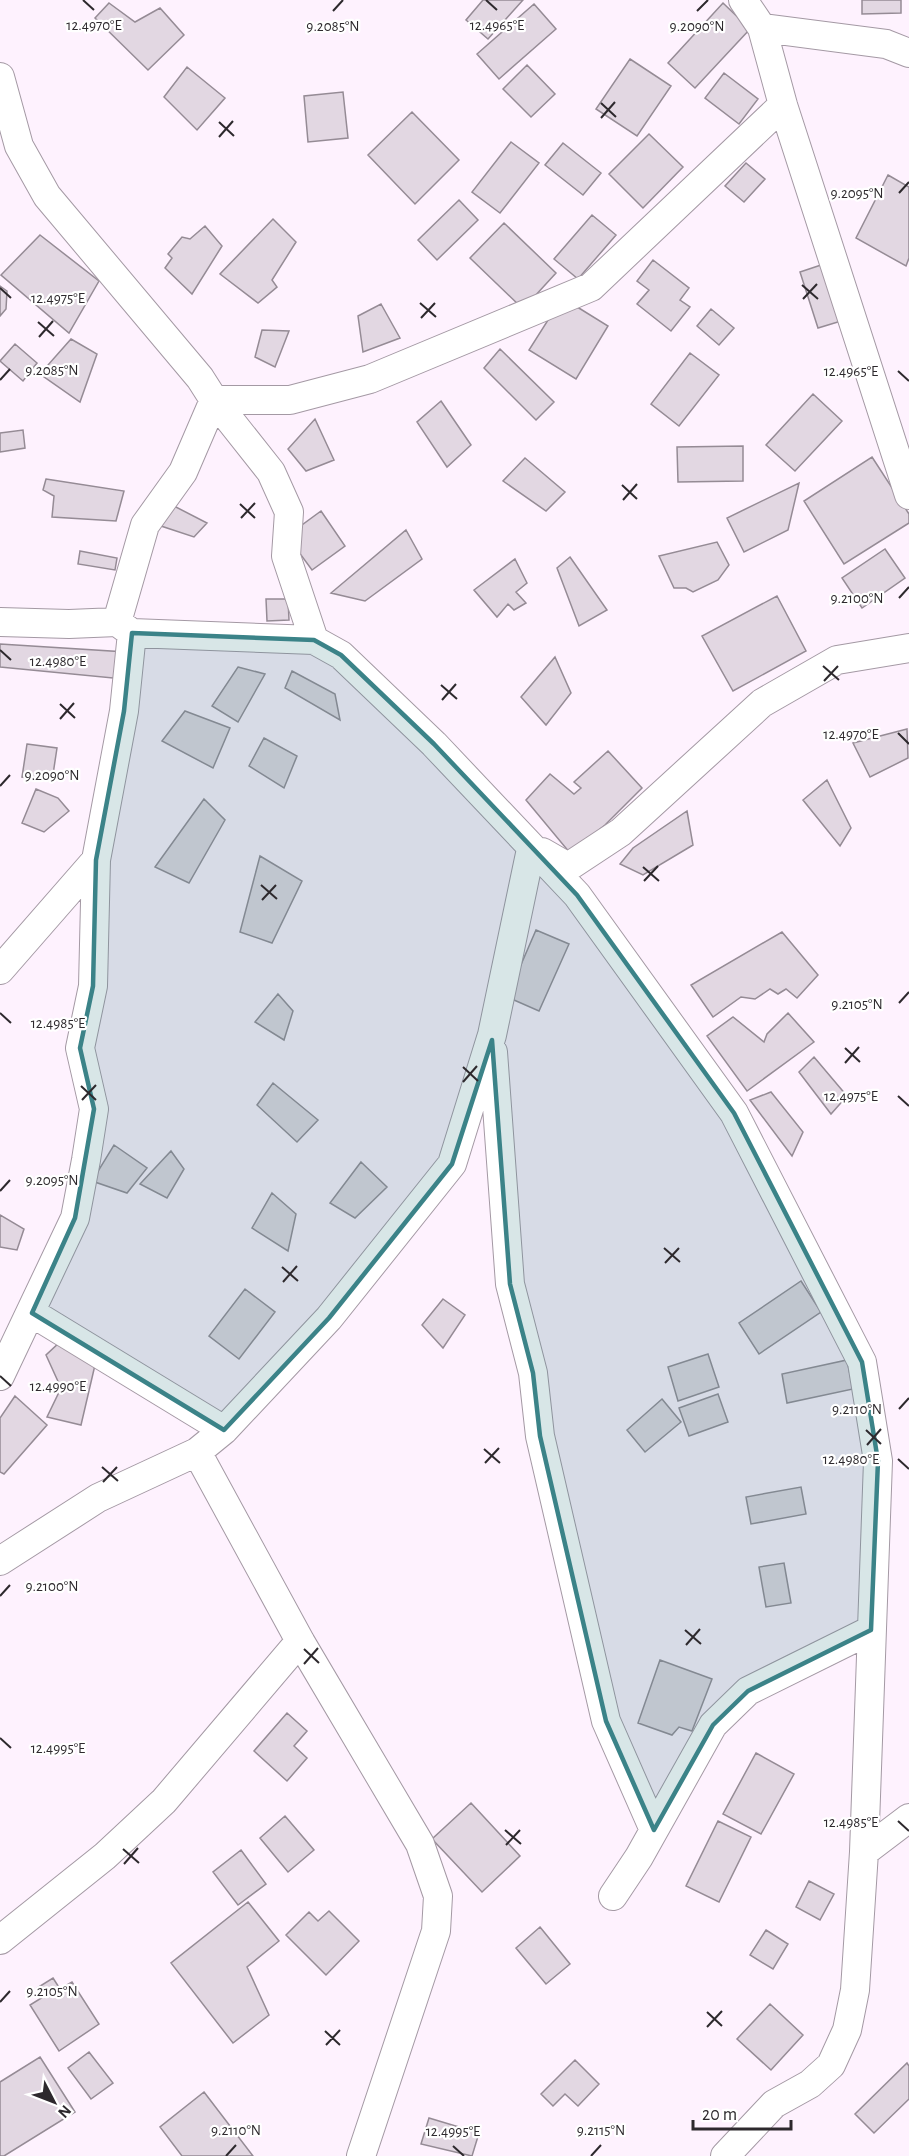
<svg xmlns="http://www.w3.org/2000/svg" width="909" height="2156" font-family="'Alegreya Sans',sans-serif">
<rect width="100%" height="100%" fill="#fef2fe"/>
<path fill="#e2d7e2" stroke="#958b95" stroke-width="1.5" d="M483,0H523L488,39L466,20Z
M862,0H901V13L862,14Z
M109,3L135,22L160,8L184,35L148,70L95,18Z
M723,3L750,29L695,88L668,63Z
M534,4L556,29L499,79L477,54Z
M630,59L671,86L637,136L596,109Z
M527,65L555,94L531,117L503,89Z
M187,67L225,98L197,130L164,97Z
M724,73L758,99L739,124L705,98Z
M343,92L348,138L308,142L304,96Z
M412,112L459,160L415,204L368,155Z
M649,134L683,167L643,208L609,174Z
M511,142L539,163L500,213L472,192Z
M563,143L601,173L583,195L545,165Z
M746,163L765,179L744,202L725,186Z
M888,175L909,187V258L906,266L856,238Z
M459,200L478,220L437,260L418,240Z
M592,215L616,235L578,279L554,259Z
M273,219L296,242L272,280L277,287L258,303L220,274Z
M504,223L556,273L523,309L470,258Z
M205,226L222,246L192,294L165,268L172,258L168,254L182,237L190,239Z
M40,235L99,281L69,333L1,275Z
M653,260L689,288L680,300L690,307L671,331L637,304L649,290L637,281Z
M833,261L851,318L818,328L800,272Z
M0,286L7,291L6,309L0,316Z
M381,304L400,338L363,352L358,316Z
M574,305L608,326L576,379L529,350L548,320Z
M711,309L734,328L719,345L697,326Z
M262,330L289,331L275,367L255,357Z
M71,339L97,354L80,402L40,374Z
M15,344L37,363L23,381L0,361Z
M500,349L554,402L536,420L484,368Z
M690,353L719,375L679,426L651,404Z
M813,394L842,421L795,471L766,445Z
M441,401L471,445L447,467L417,422Z
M315,419L334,460L306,471L288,449Z
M23,430L25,448L0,452V433Z
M743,446V481L678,482L677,447Z
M872,457L909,514V523L844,564L804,501Z
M525,458L565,492L546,511L503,481Z
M46,479L124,491L116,521L52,517L54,496L43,490Z
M799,483L788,530L744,552L727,518Z
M172,505L207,523L194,537L158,525Z
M321,511L345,546L312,570L287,536Z
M406,530L422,559L365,601L331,593Z
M717,542L729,565L718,580L693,592L686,588H674L659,556Z
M885,549L905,578L862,608L842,578Z
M80,551L117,558L115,570L78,564Z
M570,557L607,610L579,626L557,568Z
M515,559L527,583L516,592L526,603L514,610L508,604L497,617L474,590Z
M777,596L806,651L733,691L702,636Z
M266,599H288L289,620L267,621Z
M0,644L126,652L113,678L0,667Z
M555,657L571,693L546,725L521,697Z
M238,667L265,674L238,722L212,706Z
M292,671L335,694L340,720L285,688Z
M185,711L230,728L213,768L162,741Z
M907,729L908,758L870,777L853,743Z
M264,738L297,756L284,788L249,766Z
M27,744L57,748L52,781L22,777Z
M608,751L642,788L605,825L570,853L526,800L550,774L574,794L581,788L574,782Z
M827,780L851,828L840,846L803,800Z
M36,789L58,798L69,811L44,832L22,823Z
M204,799L225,820L189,883L155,867Z
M687,811L693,845L643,875L620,864L633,848Z
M260,856L302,881L272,943L240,932Z
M536,930L569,944L539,1011L507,997Z
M782,932L818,975L797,998L786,989L778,994L770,989L755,999L741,997L713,1017L691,985Z
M278,994L293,1011L284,1040L255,1022Z
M788,1013L814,1042L747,1091L707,1036L733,1017L764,1042L767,1034Z
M814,1057L847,1096L831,1114L799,1072Z
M273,1083L318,1120L297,1142L257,1105Z
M771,1092L803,1132L792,1156L750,1100Z
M114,1145L147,1168L127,1193L92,1181Z
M171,1151L184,1169L167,1198L140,1184Z
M361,1162L387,1187L355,1218L330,1203Z
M272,1193L296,1214L288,1251L252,1228Z
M0,1215L24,1229L17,1250L0,1247Z
M801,1281L821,1312L759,1354L739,1323Z
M245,1289L275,1312L239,1359L209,1336Z
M443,1299L465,1315L443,1348L422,1325Z
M60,1342L95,1365L81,1425L47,1417L61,1388L46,1355Z
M708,1354L719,1387L678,1401L668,1367Z
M847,1360L853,1389L787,1403L782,1374Z
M718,1394L728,1422L689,1436L679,1408Z
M15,1396L47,1425L4,1474L0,1472V1418Z
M662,1399L681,1422L645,1452L627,1430Z
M801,1487L806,1514L751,1524L746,1497Z
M784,1563L791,1603L766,1607L759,1567Z
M660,1660L712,1679L692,1731L679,1727L672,1735L638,1723Z
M287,1713L307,1731L294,1746L307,1758L287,1781L254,1751Z
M756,1753L794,1774L761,1834L723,1814Z
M471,1803L520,1856L482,1892L432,1839Z
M285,1816L314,1850L288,1872L260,1838Z
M718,1821L751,1837L719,1902L686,1886Z
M241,1850L266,1884L238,1905L213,1872Z
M809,1881L834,1894L820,1920L796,1907Z
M248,1902L279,1941L247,1967L269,2015L233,2043L171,1963Z
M329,1911L359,1941L326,1975L286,1935L309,1912L318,1921Z
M540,1927L570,1964L546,1984L516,1948Z
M766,1930L788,1944L773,1969L750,1955Z
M53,1978L60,1989L72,1982L99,2024L59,2051L30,2005L43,1997L37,1988Z
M770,2004L803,2035L771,2070L737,2039Z
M89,2052L113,2083L91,2099L68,2068Z
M40,2057L75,2112L4,2156H0V2082Z
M575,2060L599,2084L578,2106L565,2094L553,2106L541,2094Z
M907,2063L909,2066V2099L874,2133L855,2114Z
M204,2092L253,2156H182L160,2127Z
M429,2118L479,2133L472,2156L421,2144Z"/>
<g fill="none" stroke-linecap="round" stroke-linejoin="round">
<g stroke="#a499a4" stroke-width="30">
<path id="minor" d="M743,0L762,28L783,105L909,495
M762,28L886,44L909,53
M0,77L19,146L47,196L200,378L214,400L271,472L289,512L286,556L314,640L341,655L434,744L577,895L734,1113L862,1362L878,1461L864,1852L855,1990L847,2030L831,2065L810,2084L774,2104L725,2156
M0,622L69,624L117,622L132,633L314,640
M117,622L145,525L183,472L214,400H290L370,379L591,287L783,105
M542,852L568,867L621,832L762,703L837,660L909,648
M0,970L96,860
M493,1052L510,1284L533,1373L540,1436L606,1721L654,1830
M32,1313L224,1430
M0,1376L75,1218L86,1160L94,1109L80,1048L93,986L96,860L124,711L132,633
M197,1452L300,1641L420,1844L438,1896L436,1931L361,2156
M0,1561L98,1498L197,1452L224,1430L329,1318L452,1164L492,1035L531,849
M864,1852L909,1818
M613,1896L639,1857L713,1725L748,1691L871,1630
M0,1940L105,1856L164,1801L300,1641"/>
</g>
<use href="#minor" stroke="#fff" stroke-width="28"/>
</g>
<path fill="#3b8388" fill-opacity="0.2" stroke="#3b8388" stroke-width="4.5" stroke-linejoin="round" d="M132,633L314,640L341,655L434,744L577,895L734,1113L862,1362L878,1461L871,1630L748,1691L713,1725L654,1830L606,1721L540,1436L533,1373L510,1284L492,1040L452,1164L329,1318L224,1430L32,1313L75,1218L94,1109L80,1048L93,986L96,860L124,711Z"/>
<path fill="none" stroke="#2d292d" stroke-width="2" d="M83,0L94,10M486,0L497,10M333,11L343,0M697,11L708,0M601,103L616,117M601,118L615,102M219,122L234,136M219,137L233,121M899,193L909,182M802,285L818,299M0,288L11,298M803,299L817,284M420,303L436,317M421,318L435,303M38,322L54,336M39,337L53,321M898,371L909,381M0,380L10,369M622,485L637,499M623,500L637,484M240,504L255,518M241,518L255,503M899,598L909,587M0,650L11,660M823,666L839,680M824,681L838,666M441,685L457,699M442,700L456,684M60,704L75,718M60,719L74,703M898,733L909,744M0,786L10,775M643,867L659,881M644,881L658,866M261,885L277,899M262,900L276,885M899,1003L909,992M0,1013L11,1023M845,1048L860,1062M845,1063L859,1047M463,1067L478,1081M463,1082L477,1066M81,1086L96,1100M898,1096L909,1106M82,1100L96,1085M0,1191L10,1180M664,1248L680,1262M665,1263L679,1248M282,1267L298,1281M283,1282L297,1266M0,1376L11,1386M899,1409L909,1398M866,1430L881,1444M867,1445L881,1429M484,1449L500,1463M898,1459L909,1469M485,1463L499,1448M102,1467L118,1481M103,1482L117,1467M0,1596L10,1585M685,1630L701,1644M686,1645L700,1629M304,1649L319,1663M304,1664L318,1648M0,1738L11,1748M898,1821L909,1831M505,1830L521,1844M506,1845L520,1830M123,1849L139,1863M124,1864L138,1848M0,2002L10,1991M707,2012L722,2026M707,2027L722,2011M325,2031L340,2045M326,2045L340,2030M453,2146L464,2156M226,2156L236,2145M591,2156L601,2145"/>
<g font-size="15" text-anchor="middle" fill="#2d292d" stroke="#fff" stroke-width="4.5" stroke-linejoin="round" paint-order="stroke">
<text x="94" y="30">12.4970°E</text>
<text x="497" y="30">12.4965°E</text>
<text x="333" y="31">9.2085°N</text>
<text x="697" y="31">9.2090°N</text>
<text x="857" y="198">9.2095°N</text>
<text x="58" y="303">12.4975°E</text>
<text x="52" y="375">9.2085°N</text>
<text x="851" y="376">12.4965°E</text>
<text x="857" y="603">9.2100°N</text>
<text x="58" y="666">12.4980°E</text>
<text x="851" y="739">12.4970°E</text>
<text x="52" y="780">9.2090°N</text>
<text x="857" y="1009">9.2105°N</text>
<text x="58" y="1028">12.4985°E</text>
<text x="851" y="1101">12.4975°E</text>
<text x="52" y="1185">9.2095°N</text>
<text x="58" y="1391">12.4990°E</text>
<text x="857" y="1414">9.2110°N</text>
<text x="851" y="1464">12.4980°E</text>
<text x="52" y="1591">9.2100°N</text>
<text x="58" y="1753">12.4995°E</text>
<text x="851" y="1827">12.4985°E</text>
<text x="52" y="1996">9.2105°N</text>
<text x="236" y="2135">9.2110°N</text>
<text x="601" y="2135">9.2115°N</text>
<text x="453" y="2136">12.4995°E</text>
</g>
<g transform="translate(54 2102) rotate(132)" stroke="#ffffff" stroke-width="4.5" paint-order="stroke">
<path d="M0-4.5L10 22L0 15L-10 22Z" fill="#2d292d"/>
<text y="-9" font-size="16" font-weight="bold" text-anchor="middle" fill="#2d292d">N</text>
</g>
<path d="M693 2120v9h98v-9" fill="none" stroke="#2d292d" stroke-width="3"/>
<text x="702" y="2120" font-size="18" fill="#2d292d" stroke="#ffffff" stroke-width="4.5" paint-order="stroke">20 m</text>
</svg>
